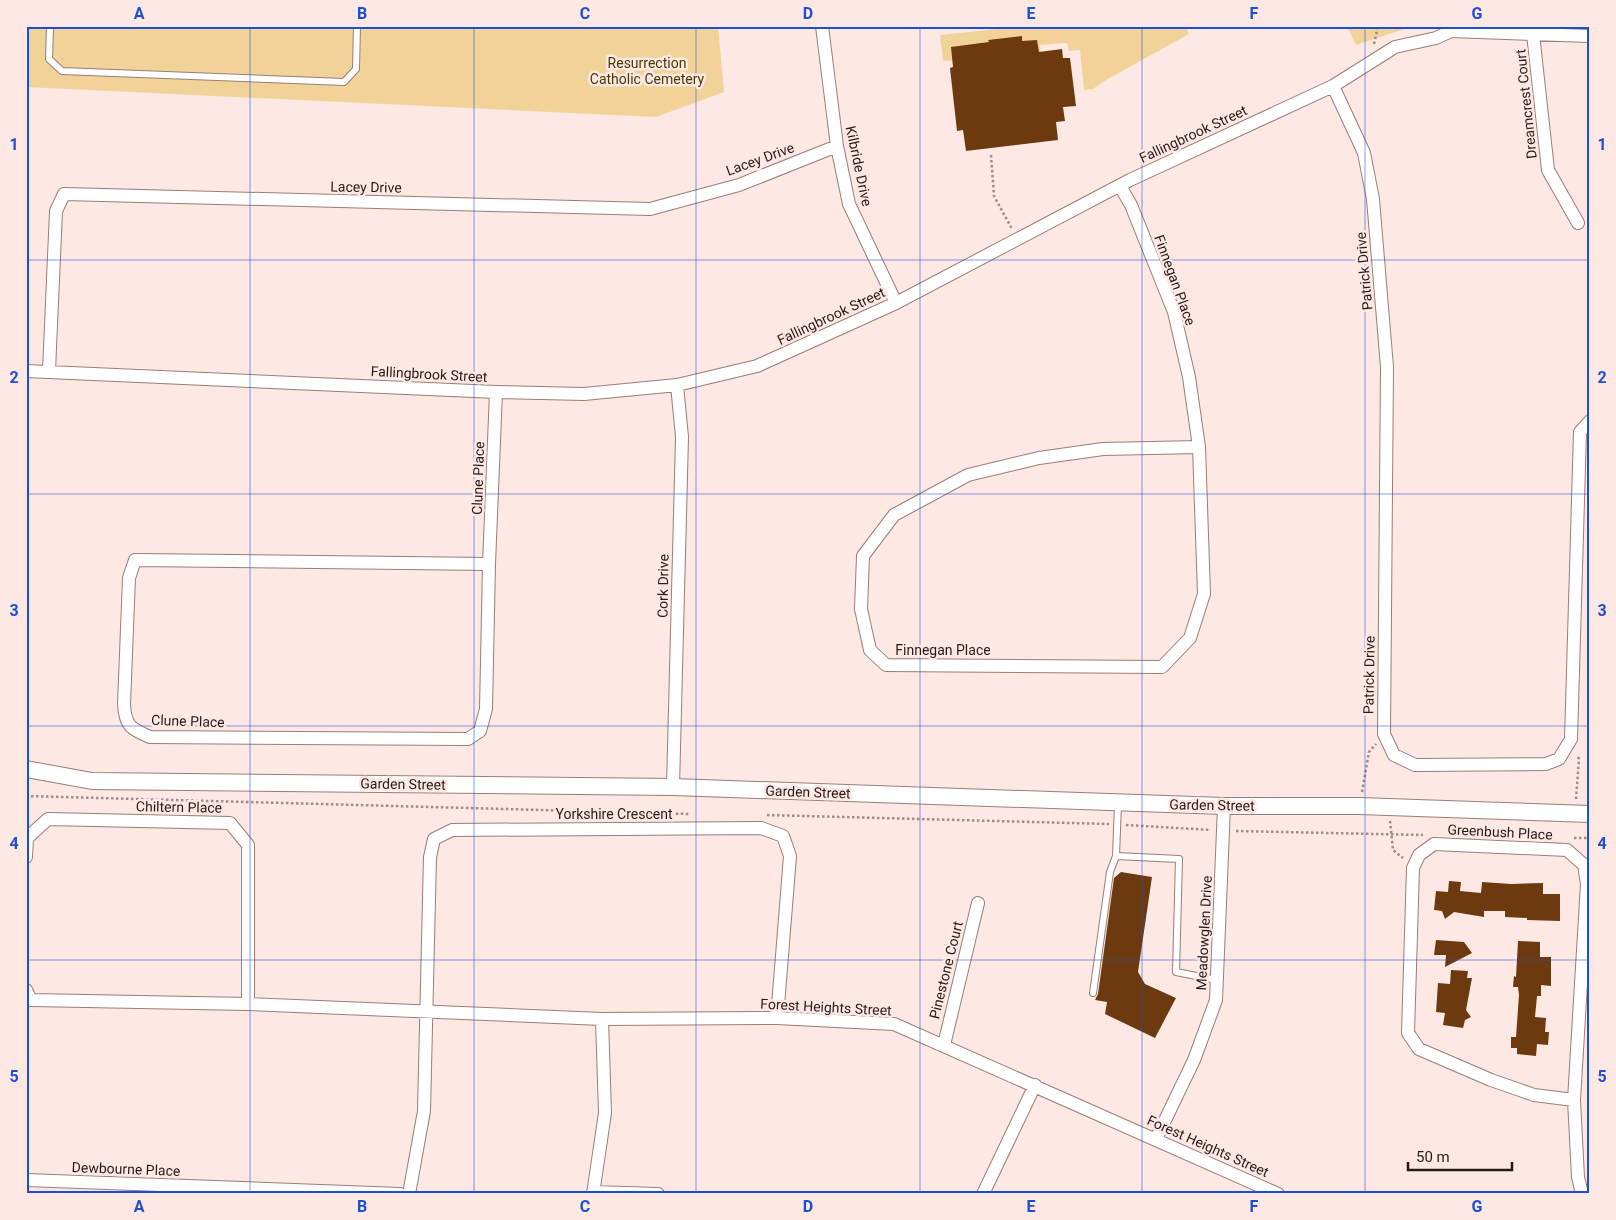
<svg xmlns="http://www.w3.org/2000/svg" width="1616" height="1220" font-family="Roboto,sans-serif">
<rect width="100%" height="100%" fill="#fde8e4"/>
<path fill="#f1d399" d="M26,26H718L724,92L656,117L26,87Z
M1025,26H1185L1189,34L1106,80L1093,89L1084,90L1080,50L1069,51L1067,43L1040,45L1041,60L943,61L940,35Z
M1347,26H1413L1356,45Z"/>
<path fill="#6c3a0e" d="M1022,36V41L1037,40L1039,52L1062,49L1063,58H1070L1076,106L1063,107L1065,121L1056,122L1058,140L966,151L963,130L957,131L950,68L953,67L951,47L989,42L988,40Z
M1121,872L1152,877L1138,972L1145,984L1176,998L1155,1038L1105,1014L1107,1002L1095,1000L1098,994L1114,878Z
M1449,881L1461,882L1460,891L1481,893L1482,882L1511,884L1543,883V894H1560V921L1527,920V918L1505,917V911H1484V917L1454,912L1445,919L1442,911L1434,910L1436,891L1448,892Z
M1436,940L1464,942L1472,953L1445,967L1446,955H1434Z
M1518,941L1540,942V957H1551V986L1541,985V996H1537L1535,1017L1546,1018L1545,1032H1549L1548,1045L1537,1044L1536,1056L1517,1054V1048H1511V1037H1516L1519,995L1518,987H1513L1514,976L1516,977Z
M1451,970L1468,971L1467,978H1472L1466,1010L1471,1017L1465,1020L1463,1028L1443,1025L1445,1013L1436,1012L1438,983L1450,984Z"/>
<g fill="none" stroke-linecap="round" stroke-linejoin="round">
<g stroke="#9b7d77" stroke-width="8">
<path id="service" d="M50,26L49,59L62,71L344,82L356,69L357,26
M1118,804L1116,856L1179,859L1176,972L1217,980
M1093,993L1110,872L1116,856"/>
</g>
<g stroke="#9b7d77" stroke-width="14">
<path id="minor" d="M822,26L837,146L849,204L896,303
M1533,34L1548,170L1578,223
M1333,86L1364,153L1373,199L1387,367L1384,734L1394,755L1415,765L1546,764L1559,759L1571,739L1580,432L1590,421
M1120,186L1131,205L1174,312L1189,377L1199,447L1204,594L1190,638L1162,667L886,665L870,650L861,609L863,556L894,515L968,475L1039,458L1103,449L1199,447
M26,371L496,392L584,394L677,385L757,366L896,303L1130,180L1333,86L1395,47L1436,38L1451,31L1590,36
M49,371L56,211L64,194L650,209L739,185L837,146
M489,564L135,560L129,578L124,704C125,726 131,729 150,737L468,739L480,731L486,709L489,564L496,392
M673,787L682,437L677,385
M1434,844L1567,850L1584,865L1587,884L1574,1100L1534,1095L1491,1080L1419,1049L1408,1033L1413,868L1419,855Z
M26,857L27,838L48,819L230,823L248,845V1004
M26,990L31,1000L248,1004L602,1019L777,1018L894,1024L1278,1194
M944,1045L978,903
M1574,1100L1578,1177L1582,1194
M1156,1139L1194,1060L1216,1000L1224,806
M26,1180L400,1194
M593,1192L658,1194
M409,1194L424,1111L430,857L434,839L452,830L761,828L783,836L790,856L777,1018
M593,1194L605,1113L602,1019
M983,1194L1035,1085"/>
</g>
<g stroke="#9b7d77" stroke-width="18">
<path id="tertiary" d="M26,769L92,781L673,787L1224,806H1359L1590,814"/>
</g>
<path stroke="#9d8c88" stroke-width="2.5" stroke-dasharray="2.5 2.5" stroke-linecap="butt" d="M1374,44L1378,26
M991,155L994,196L1012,229
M1362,792L1369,752L1376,744
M26,796L689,814
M1576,799L1579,759L1577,755
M767,815L1109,824
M1390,821L1393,850L1403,858
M1126,825L1211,830
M1236,831L1423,835
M1574,838H1590"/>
<use href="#service" stroke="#fff" stroke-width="6"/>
<use href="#minor" stroke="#fff" stroke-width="12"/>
<use href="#tertiary" stroke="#fff" stroke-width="16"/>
</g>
<path fill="none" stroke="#1d4ed8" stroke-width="1" stroke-opacity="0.55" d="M250,26V1194M474,26V1194M696,26V1194M920,26V1194M1142,26V1194M1365,26V1194M26,260H1590M26,494H1590M26,726H1590M26,960H1590"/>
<g text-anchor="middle" stroke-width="5" stroke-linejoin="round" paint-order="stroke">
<g font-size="14" fill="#4e3904" stroke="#fde8e4">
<text x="647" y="68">Resurrection<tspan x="647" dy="16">Catholic Cemetery</tspan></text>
</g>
<g font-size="14" fill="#271b19" stroke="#fde8e4">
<text transform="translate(1526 104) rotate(-96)" y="5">Dreamcrest Court</text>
<text transform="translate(1193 134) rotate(-25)" y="5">Fallingbrook Street</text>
<text transform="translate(760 159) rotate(-20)" y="5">Lacey Drive</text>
<text transform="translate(859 166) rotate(78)" y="5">Kilbride Drive</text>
<text transform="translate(366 187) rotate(1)" y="5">Lacey Drive</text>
<text transform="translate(1364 271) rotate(-95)" y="5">Patrick Drive</text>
<text transform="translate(1175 280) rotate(70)" y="5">Finnegan Place</text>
<text transform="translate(831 316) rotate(-25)" y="5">Fallingbrook Street</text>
<text transform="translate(429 374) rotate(3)" y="5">Fallingbrook Street</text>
<text transform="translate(478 478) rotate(-88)" y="5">Clune Place</text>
<text transform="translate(663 586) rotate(-89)" y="5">Cork Drive</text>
<text x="943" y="655">Finnegan Place</text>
<text transform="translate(1369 675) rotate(-89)" y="5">Patrick Drive</text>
<text transform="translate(188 721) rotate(2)" y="5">Clune Place</text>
<text transform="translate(403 784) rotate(1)" y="5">Garden Street</text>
<text transform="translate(808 792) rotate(2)" y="5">Garden Street</text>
<text transform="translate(1212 805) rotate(1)" y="5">Garden Street</text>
<text transform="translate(179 807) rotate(1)" y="5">Chiltern Place</text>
<text x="614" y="819">Yorkshire Crescent</text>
<text transform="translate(1500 832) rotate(3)" y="5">Greenbush Place</text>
<text transform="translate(1204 933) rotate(-87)" y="5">Meadowglen Drive</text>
<text transform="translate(946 970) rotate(-76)" y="5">Pinestone Court</text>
<text transform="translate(826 1007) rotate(3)" y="5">Forest Heights Street</text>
<text transform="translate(1208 1146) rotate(24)" y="5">Forest Heights Street</text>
<text transform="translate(126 1169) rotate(2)" y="5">Dewbourne Place</text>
</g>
</g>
<rect width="1616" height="1220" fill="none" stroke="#fde8e4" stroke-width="55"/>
<path d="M1408 1162v8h104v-8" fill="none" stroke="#271b19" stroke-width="2.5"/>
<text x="1416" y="1162" font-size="15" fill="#271b19" stroke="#fde8e4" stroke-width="4" paint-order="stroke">50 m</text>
<rect x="28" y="28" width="1560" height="1164" fill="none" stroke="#1d4ed8" stroke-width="2"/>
<g font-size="16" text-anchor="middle" font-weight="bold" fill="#1d4ed8">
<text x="139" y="19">A</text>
<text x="362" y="19">B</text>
<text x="585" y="19">C</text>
<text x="808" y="19">D</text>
<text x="1031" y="19">E</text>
<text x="1254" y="19">F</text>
<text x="1477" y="19">G</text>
<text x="14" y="150">1</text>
<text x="1602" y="150">1</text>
<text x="14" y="383">2</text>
<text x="1602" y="383">2</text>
<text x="14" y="616">3</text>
<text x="1602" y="616">3</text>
<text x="14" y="849">4</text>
<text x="1602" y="849">4</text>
<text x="14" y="1082">5</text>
<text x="1602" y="1082">5</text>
<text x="139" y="1212">A</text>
<text x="362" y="1212">B</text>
<text x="585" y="1212">C</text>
<text x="808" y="1212">D</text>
<text x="1031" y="1212">E</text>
<text x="1254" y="1212">F</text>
<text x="1477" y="1212">G</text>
</g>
</svg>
